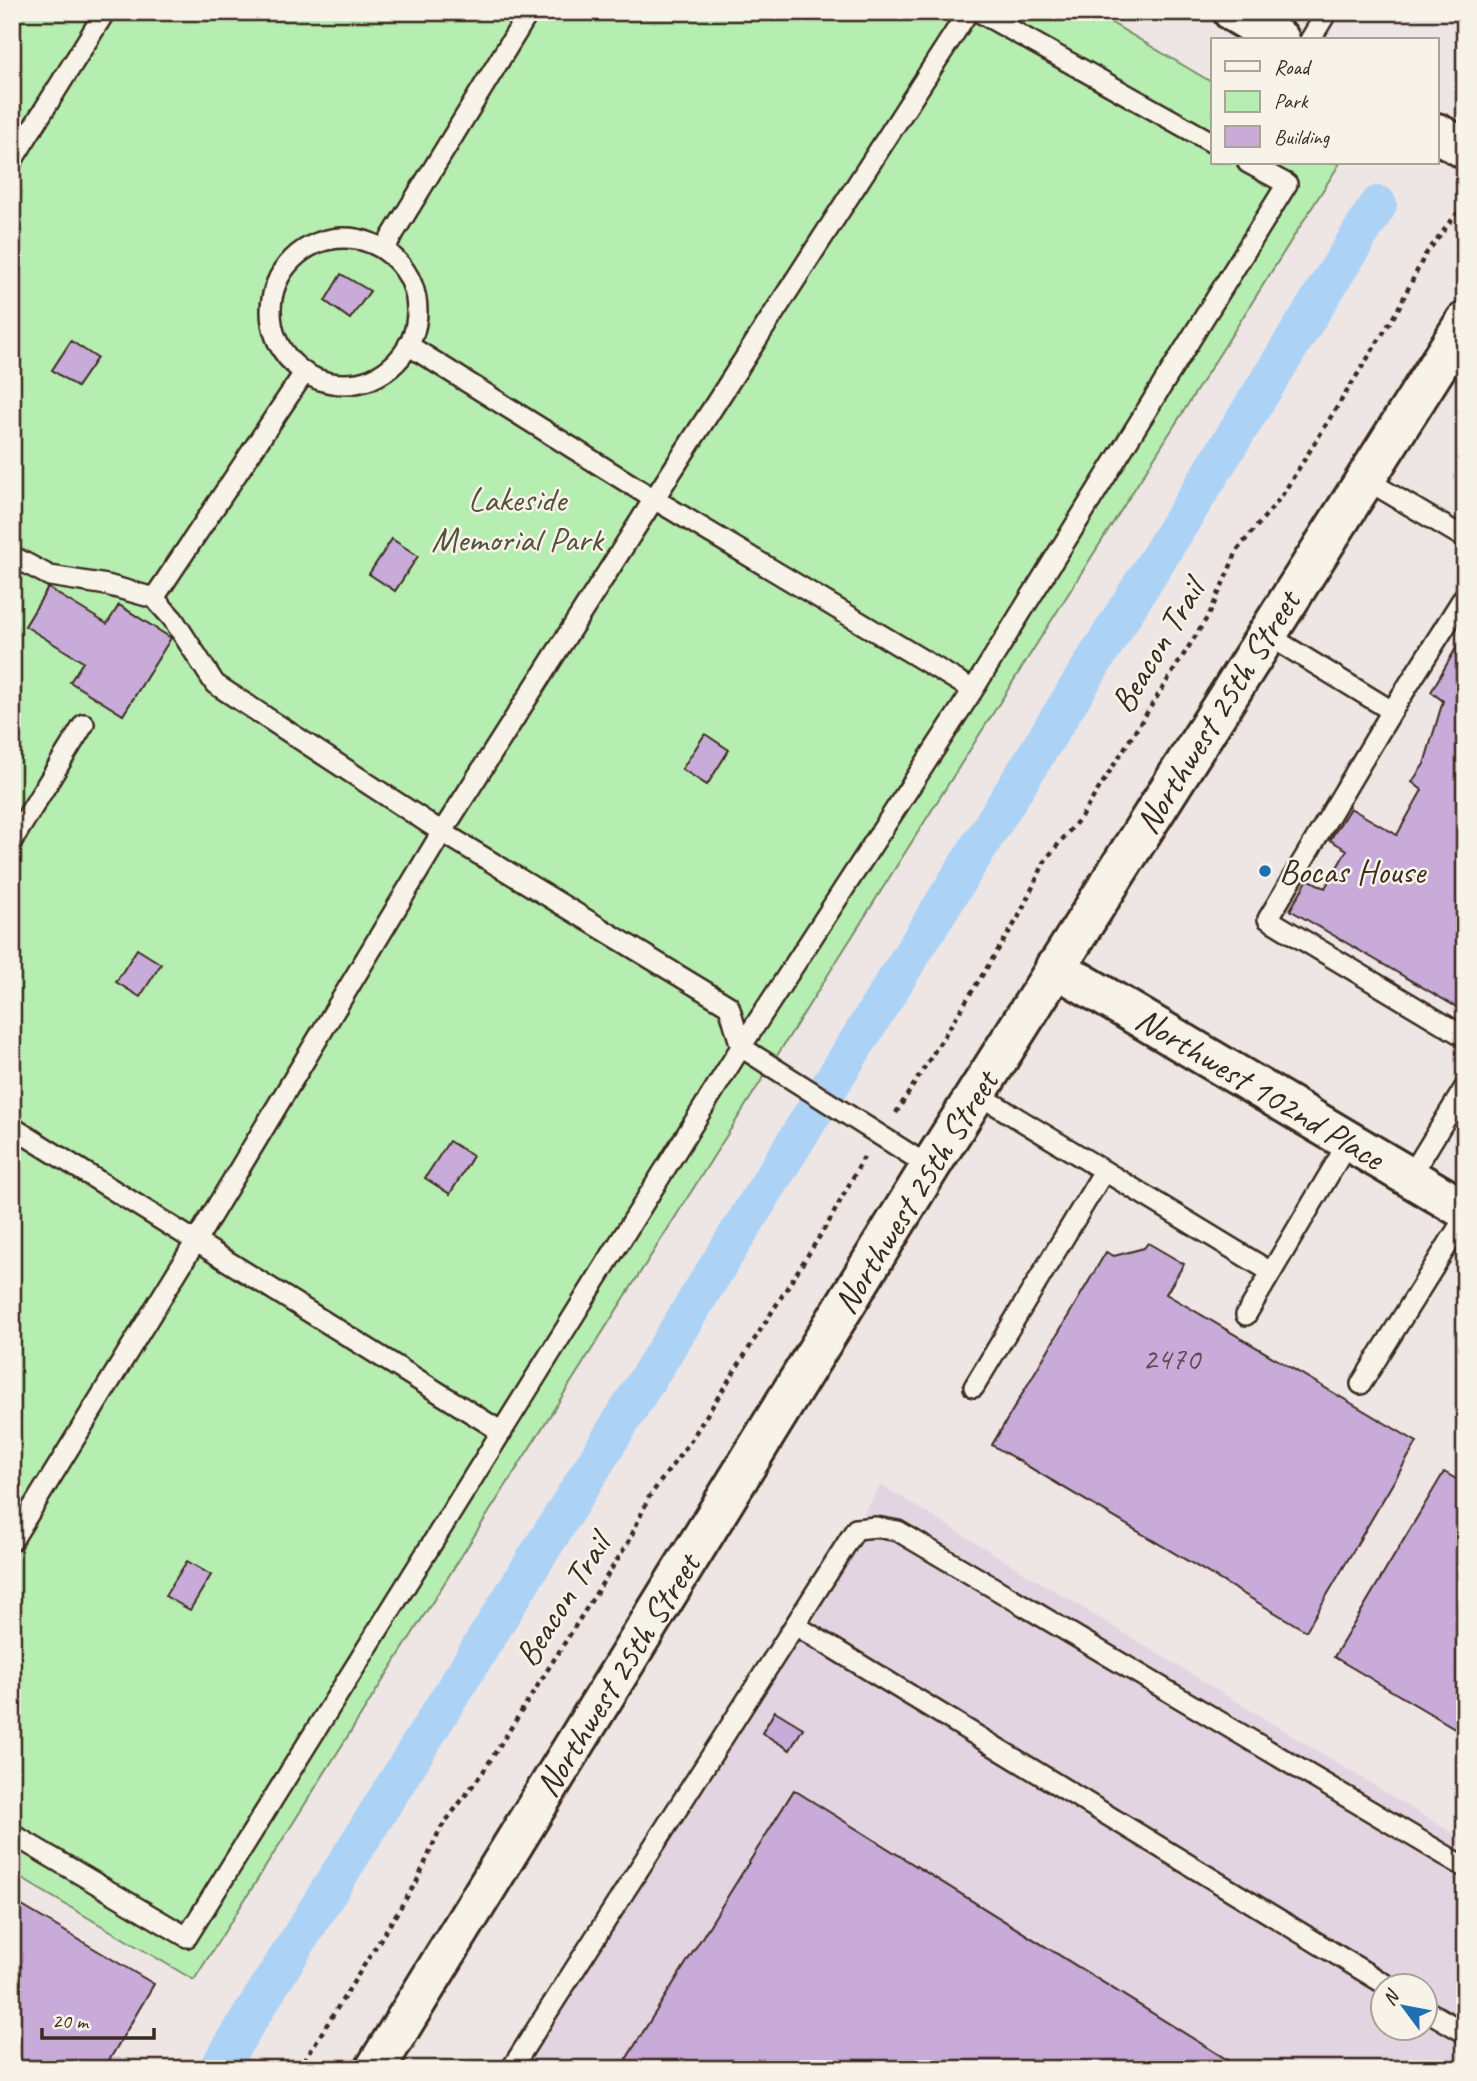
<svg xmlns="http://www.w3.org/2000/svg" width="1477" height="2081" font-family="Caveat,sans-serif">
<rect width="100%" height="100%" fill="#eee5e5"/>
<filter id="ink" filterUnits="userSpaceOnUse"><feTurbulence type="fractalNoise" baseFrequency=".0143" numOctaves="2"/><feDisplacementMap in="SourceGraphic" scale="14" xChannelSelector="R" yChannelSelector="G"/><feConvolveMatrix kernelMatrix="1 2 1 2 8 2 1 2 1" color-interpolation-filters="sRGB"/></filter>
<g filter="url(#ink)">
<path fill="#e3d4e1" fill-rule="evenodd" d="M881,1485L1465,1841V2069H526ZM1382,1986H1424V2028H1382Z"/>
<path fill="#b6eeb2" stroke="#788c68" stroke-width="2" d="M12,12H1093L1213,83V163H1340L194,1980L12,1873Z"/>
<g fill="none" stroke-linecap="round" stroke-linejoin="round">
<path stroke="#acd3f6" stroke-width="38" d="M218,2069L1378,205"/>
</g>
<path fill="#c8abd8" stroke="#3b2a1e" stroke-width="2" d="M341,274L370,291L350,319L325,301Z
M71,341L97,358L77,387L52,370Z
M392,539L418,556L395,591L369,574Z
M48,588L107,624L119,605L171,638L123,715L70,682L83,662L25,626Z
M1456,648L1465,651V1012L1290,910L1308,879L1325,888L1347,850L1330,840L1350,808L1397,835L1422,790L1412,782L1424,764L1443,701L1431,692Z
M705,734L729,750L707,785L682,769Z
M137,949L161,964L140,997L116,982Z
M449,1141L473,1156L450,1194L425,1178Z
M1148,1243L1184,1264L1166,1294L1417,1442L1306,1631L992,1445L1106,1252L1114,1256L1144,1248Z
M1444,1472L1465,1484V1734L1334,1657Z
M187,1561L211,1575L190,1610L165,1596Z
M775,1711L803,1728L790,1750L762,1733Z
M794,1790L1242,2069H620Z
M12,1900L154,1984L104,2069H12Z"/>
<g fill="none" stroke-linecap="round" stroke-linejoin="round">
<g stroke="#3b2a1e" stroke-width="24">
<path id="service" d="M979,12L1213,143
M1310,40L1327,12
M12,161L105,12
M271 311a73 73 0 1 1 146 0a73 73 0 1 1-146 0Z
M384,249L529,12
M408,345L654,499L973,690
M1365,479L1465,538
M12,556L50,576L107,585L154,598L173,619L215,684L442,832L729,1006L741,1047L930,1167
M154,598L304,373
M1266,634L1392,711L1465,595
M1392,711L1268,919L1465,1037
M12,841L84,724
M976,1093L1271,1272
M12,1127L502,1432
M1410,1177L1465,1087
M1246,1315L1349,1141
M1361,1384L1465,1217
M974,1387L1104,1171
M12,1541L196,1241L442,832L654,499L968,12
M795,1625L856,1529L876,1527L898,1531L1465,1867
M12,1834L187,1937L741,1047L973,690L1287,184L1248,163
M1424,2009L1465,2033
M511,2069L795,1625L1388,1986"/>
</g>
<g stroke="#3b2a1e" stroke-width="44">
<path id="minor" d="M1233,12L1280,40
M1437,133L1465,149
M1055,967L1465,1210"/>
</g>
<g stroke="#3b2a1e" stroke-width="44">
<path id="secondary" d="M375,2069L930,1167L1465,322"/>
</g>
<path stroke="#3b2a1e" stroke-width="4.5" stroke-dasharray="5 5" stroke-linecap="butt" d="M896,1113L1018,918L1046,859L1081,817L1210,613L1238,549L1281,497L1397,311L1425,255L1465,203
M299,2069L417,1881L440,1829L483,1772L629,1541L649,1497L691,1440L830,1220L864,1157"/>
<use href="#service" stroke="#f7f3e8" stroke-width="19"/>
<use href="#minor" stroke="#f7f3e8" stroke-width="38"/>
<use href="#secondary" stroke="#f7f3e8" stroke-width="38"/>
</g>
</g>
<circle fill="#1f6fb2" stroke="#f7f3e8" stroke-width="2.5" cx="1265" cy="871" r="7"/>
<g text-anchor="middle" stroke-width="5" stroke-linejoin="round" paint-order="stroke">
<g font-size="32" fill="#5e4a4c">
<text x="1171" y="1369">2470</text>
</g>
<g font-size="35" fill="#54513c" stroke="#f7f3e8">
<text x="517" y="511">Lakeside<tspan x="517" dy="40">Memorial Park</tspan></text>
</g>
<g font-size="35" fill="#3b2a1e" stroke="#f7f3e8">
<text transform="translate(1157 646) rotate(-59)" y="12">Beacon Trail</text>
<text transform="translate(1217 712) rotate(-58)" y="12">Northwest 25th Street</text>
<text transform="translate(1260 1088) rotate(31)" y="12">Northwest 102nd Place</text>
<text transform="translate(915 1192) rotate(-58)" y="12">Northwest 25th Street</text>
<text transform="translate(562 1600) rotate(-58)" y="12">Beacon Trail</text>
<text transform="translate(617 1675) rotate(-58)" y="12">Northwest 25th Street</text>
</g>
<g font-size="35" fill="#3b2a1e" stroke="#f7f3e8" text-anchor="start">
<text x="1279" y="883">Bocas House</text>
</g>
</g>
<rect width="1477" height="2081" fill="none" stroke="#f7f3e8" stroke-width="42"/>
<rect x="21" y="21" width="1435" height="2039" fill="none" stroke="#3b2a1e" stroke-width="2.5" filter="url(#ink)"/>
<rect x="1211" y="38" width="228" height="126" fill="#f7f3e8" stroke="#aca397" stroke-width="2"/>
<rect x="1225" y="61" width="35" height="10" fill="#f7f3e8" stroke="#aca397" stroke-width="2"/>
<text x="1274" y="74" font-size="21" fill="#3b2a1e">Road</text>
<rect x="1225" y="91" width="35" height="21" fill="#b6eeb2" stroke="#aca397" stroke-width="2"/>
<text x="1274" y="108" font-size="21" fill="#3b2a1e">Park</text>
<rect x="1225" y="126" width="35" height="21" fill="#c8abd8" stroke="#aca397" stroke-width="2"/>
<text x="1274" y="144" font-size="21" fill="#3b2a1e">Building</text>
<g transform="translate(1404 2007) rotate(302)"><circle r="33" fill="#f7f3e8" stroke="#aca397" stroke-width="2"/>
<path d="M0-5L12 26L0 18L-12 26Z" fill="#1f6fb2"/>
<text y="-10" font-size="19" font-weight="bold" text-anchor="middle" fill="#3b2a1e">N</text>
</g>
<path d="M42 2028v10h112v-10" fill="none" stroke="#3b2a1e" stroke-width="3.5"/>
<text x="52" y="2028" font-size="21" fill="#3b2a1e" stroke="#f7f3e8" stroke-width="5" paint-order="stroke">20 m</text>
</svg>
